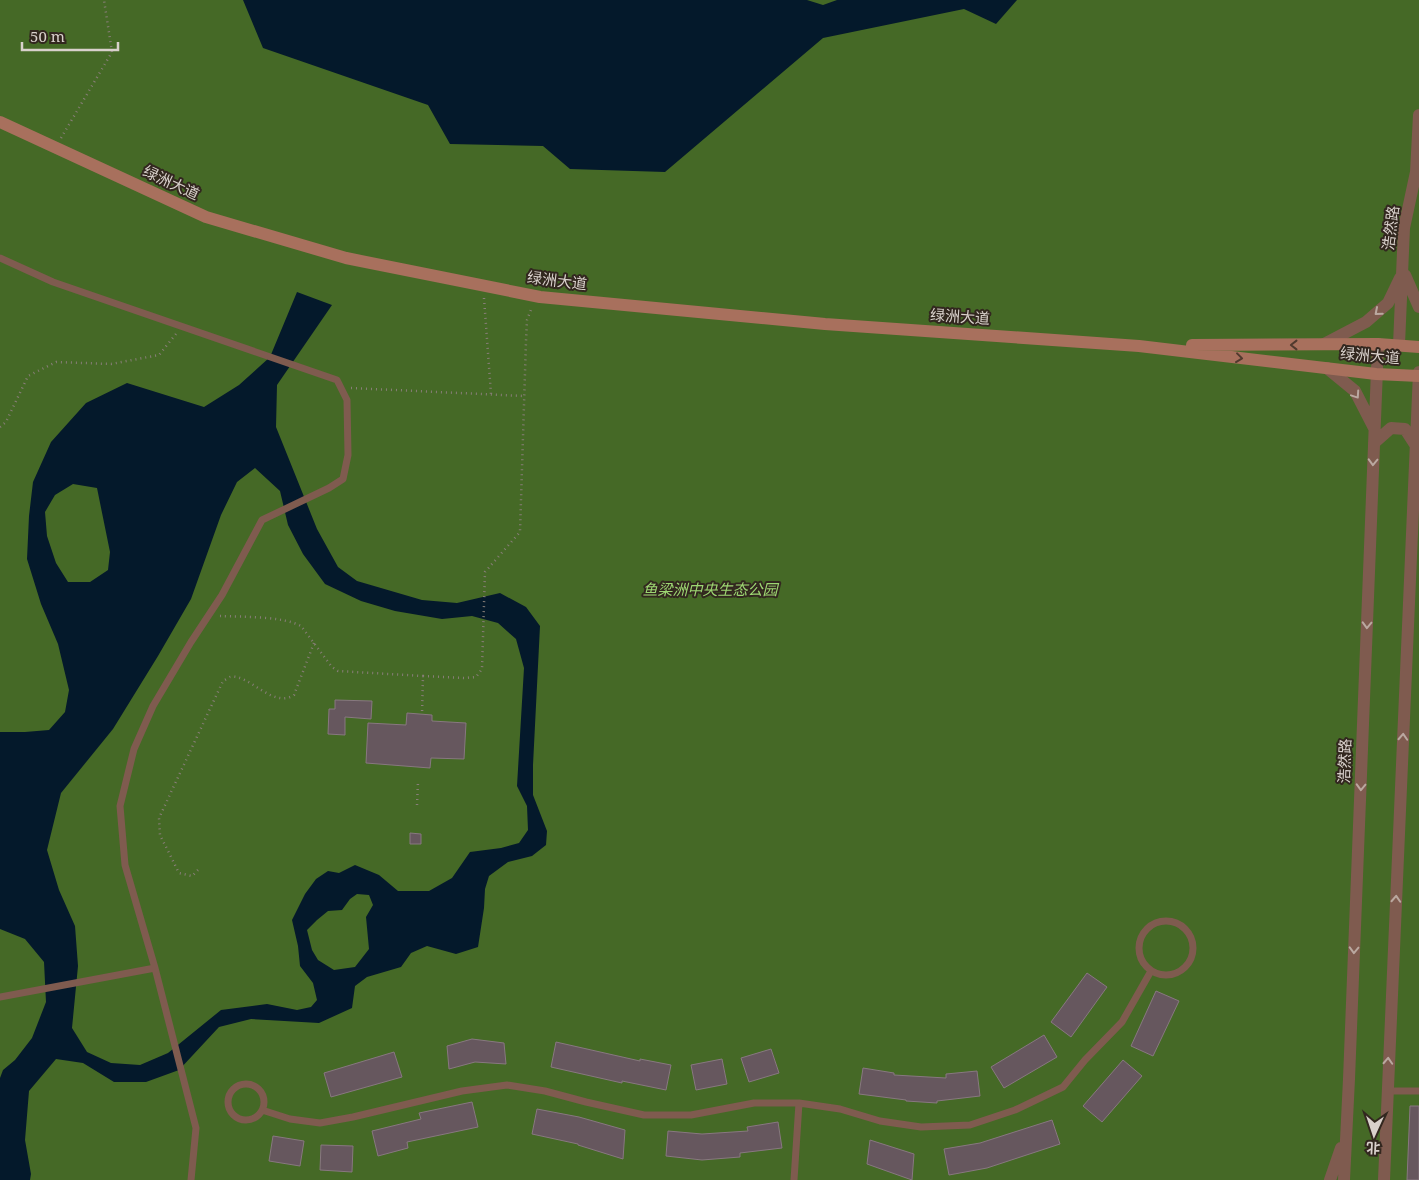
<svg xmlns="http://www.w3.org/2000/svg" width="1419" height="1180" font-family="'Noto Serif','Noto Sans SC',serif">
<rect width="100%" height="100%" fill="#3d3129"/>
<path fill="#456926" d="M0,0H1419V1180H0Z"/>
<path fill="#04192b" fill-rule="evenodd" d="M243,0H807L823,5L837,0H1017L996,24L964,9L823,38L665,172L570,169L543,146L450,144L428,105L263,48Z
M297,292L332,305L277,385L276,427L317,529L338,567L357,581L422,600L457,603L500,593L526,607L540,626L533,765V795L547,831L546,845L532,856L508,862L489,876L485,889L484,908L478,947L456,954L427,946L411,953L401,967L367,977L355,986L352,1008L319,1023L251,1019L219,1027L179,1070L146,1082H114L83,1063L56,1059L29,1091L25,1140L31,1174L30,1180H0V1078L3,1070L15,1060L32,1038L46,1002L44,962L25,939L0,929V732H25L49,730L65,712L69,690L58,644L41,604L27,559L29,516L33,482L51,442L86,403L127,383L204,407L239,385L270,357ZM255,468L280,491L288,525L303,554L325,584L361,601L395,611L442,619L472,616L498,623L516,639L524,668L517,786L527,806L528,830L519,843L501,848L470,852L452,878L429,891H398L379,875L355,865L339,873L328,871L316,879L305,894L292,920L298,946L300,966L313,983L317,1000L311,1007L297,1010L267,1004L221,1010L168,1053L140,1065L111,1063L87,1052L72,1028L78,966L75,926L59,890L47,850L61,793L113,729L158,656L191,599L221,515L237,482ZM73,484L97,488L110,552L108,570L90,582H68L56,563L47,536L45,512L55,495ZM357,894L369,895L373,905L366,917L369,949L355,967L334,970L318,960L312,950L307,930L317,920L328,911L342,910L350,899Z"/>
<path fill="#66575e" stroke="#887880" d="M335,700L372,701L371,719L345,717V735L328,734L329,709H335Z
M407,713L432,715V721L466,723L464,759L431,758L430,768L366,763L368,723L406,725Z
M410,833L421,834V844H410Z
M1087,973L1107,987L1071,1037L1051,1022Z
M1156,991L1179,1001L1153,1056L1131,1046Z
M1044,1035L1057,1057L1004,1088L991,1067Z
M472,1039L504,1043L506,1064L475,1062L449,1069L447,1046Z
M556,1042L640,1061V1059L671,1065L666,1090L622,1081V1083L551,1067Z
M771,1049L779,1073L749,1082L741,1058Z
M394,1052L402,1077L331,1097L324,1073Z
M722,1059L727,1084L696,1090L691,1065Z
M1123,1060L1142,1076L1102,1122L1083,1106Z
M863,1068L894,1073V1075L946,1078V1074L977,1071L980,1096L937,1101V1103L906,1101V1100L859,1094Z
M472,1102L478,1127L407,1142L408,1148L378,1156L372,1131L421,1119L419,1113Z
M1410,1106H1419V1180H1407Z
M537,1109L579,1117L625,1130L623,1159L578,1145V1144L532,1134Z
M1052,1120L1060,1144L987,1168L949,1175L944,1149L980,1143Z
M778,1122L782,1148L740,1153V1157L702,1160L666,1156L668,1131L702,1134L748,1131L747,1127Z
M273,1136L304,1141L300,1166L269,1161Z
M870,1140L914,1154L912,1180L867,1164Z
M321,1145L353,1146L352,1172L320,1170Z"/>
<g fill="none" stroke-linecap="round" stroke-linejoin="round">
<path stroke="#887e78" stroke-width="2.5" stroke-dasharray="1 4" stroke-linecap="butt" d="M61,138L112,52L104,0
M484,298L491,394
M351,388L524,396
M0,427L6,422L28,376L56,362L111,364L159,355L176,334
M220,616C243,617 282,616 301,626L332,667L338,671L423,676L422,714
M423,676L464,678L476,677L482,669L485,572L520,532L526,341L527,320L532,307
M417,805L418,782
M198,870L192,876L179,873L160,835L159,818L223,681C225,680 228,678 230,677C249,673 272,709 294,695L314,643"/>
<path stroke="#7f5b4f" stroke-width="7" d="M0,258L53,282L337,380L347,400L348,455L343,479L329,488L262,520L222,595L191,642L153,706L134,749L120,806L125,865L155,968L196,1128L191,1180
M1139 948a27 27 0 1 1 54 0a27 27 0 1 1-54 0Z
M0,997L155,968
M228 1102a18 18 0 1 1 36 0a18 18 0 1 1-36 0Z
M1387,1091H1419
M262,1110L290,1119L320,1123L353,1117L462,1091L507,1085L545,1091L586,1102L644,1115H691L754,1103H799L840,1109L880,1121L921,1127L970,1125L1015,1110L1063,1087L1085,1060L1122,1022L1151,971
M794,1180L799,1103"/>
<path stroke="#7f5b4f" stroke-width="12" d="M1405,275L1419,307
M1324,344L1366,322L1388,303L1400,278
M1399,345L1404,228L1416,172L1419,115
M1327,368L1355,391L1374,428
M1374,443L1391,428L1405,429L1416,446
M1330,1180L1341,1148
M1344,1180L1349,1079L1378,344
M1384,1180L1419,372"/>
<path stroke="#a8705d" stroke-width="12" d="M0,122L206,217L346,258L540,297L825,324L1139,346L1376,374L1419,376
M1192,345L1378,344L1419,347"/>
</g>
<defs><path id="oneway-chevron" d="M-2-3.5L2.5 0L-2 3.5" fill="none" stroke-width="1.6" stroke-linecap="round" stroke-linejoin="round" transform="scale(1.25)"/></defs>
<g stroke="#baa8a0">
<use href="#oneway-chevron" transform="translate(1378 312) rotate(139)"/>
<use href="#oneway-chevron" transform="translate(1356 395) rotate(56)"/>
<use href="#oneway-chevron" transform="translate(1373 462) rotate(92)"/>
<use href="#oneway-chevron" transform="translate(1367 625) rotate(92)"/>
<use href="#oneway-chevron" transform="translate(1403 737) rotate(-87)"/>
<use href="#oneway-chevron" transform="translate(1361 787) rotate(92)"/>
<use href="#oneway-chevron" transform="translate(1396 899) rotate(-87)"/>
<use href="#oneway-chevron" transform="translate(1354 950) rotate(92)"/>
<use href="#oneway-chevron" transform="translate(1388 1061) rotate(-87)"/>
</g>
<g stroke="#50392e">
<use href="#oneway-chevron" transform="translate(1294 345) rotate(180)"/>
<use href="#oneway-chevron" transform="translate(1239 358) rotate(7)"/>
</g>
<g text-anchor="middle" stroke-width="4" stroke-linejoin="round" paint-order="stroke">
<g font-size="15" fill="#d9d1cc" stroke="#32271f">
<text transform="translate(171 183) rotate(25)" y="5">绿洲大道</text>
<text transform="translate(1391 228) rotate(-83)" y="5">浩然路</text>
<text transform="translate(557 281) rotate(7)" y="5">绿洲大道</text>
<text transform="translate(960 317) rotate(4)" y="5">绿洲大道</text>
<text transform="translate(1370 356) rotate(5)" y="5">绿洲大道</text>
<text transform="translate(1345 761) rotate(-88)" y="5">浩然路</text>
</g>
<g font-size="15" font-style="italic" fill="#9dd772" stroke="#32271f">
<text x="710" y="595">鱼梁洲中央生态公园</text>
</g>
</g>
<g transform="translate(1374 1135) rotate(183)" stroke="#32271f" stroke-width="4" paint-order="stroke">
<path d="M0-4L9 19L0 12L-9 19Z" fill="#d9d1cc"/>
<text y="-8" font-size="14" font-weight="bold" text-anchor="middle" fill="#d9d1cc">北</text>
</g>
<path d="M22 42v8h96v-8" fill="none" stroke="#d9d1cc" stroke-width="2.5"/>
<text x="30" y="42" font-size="15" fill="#d9d1cc" stroke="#32271f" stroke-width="4" paint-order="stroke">50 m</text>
</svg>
